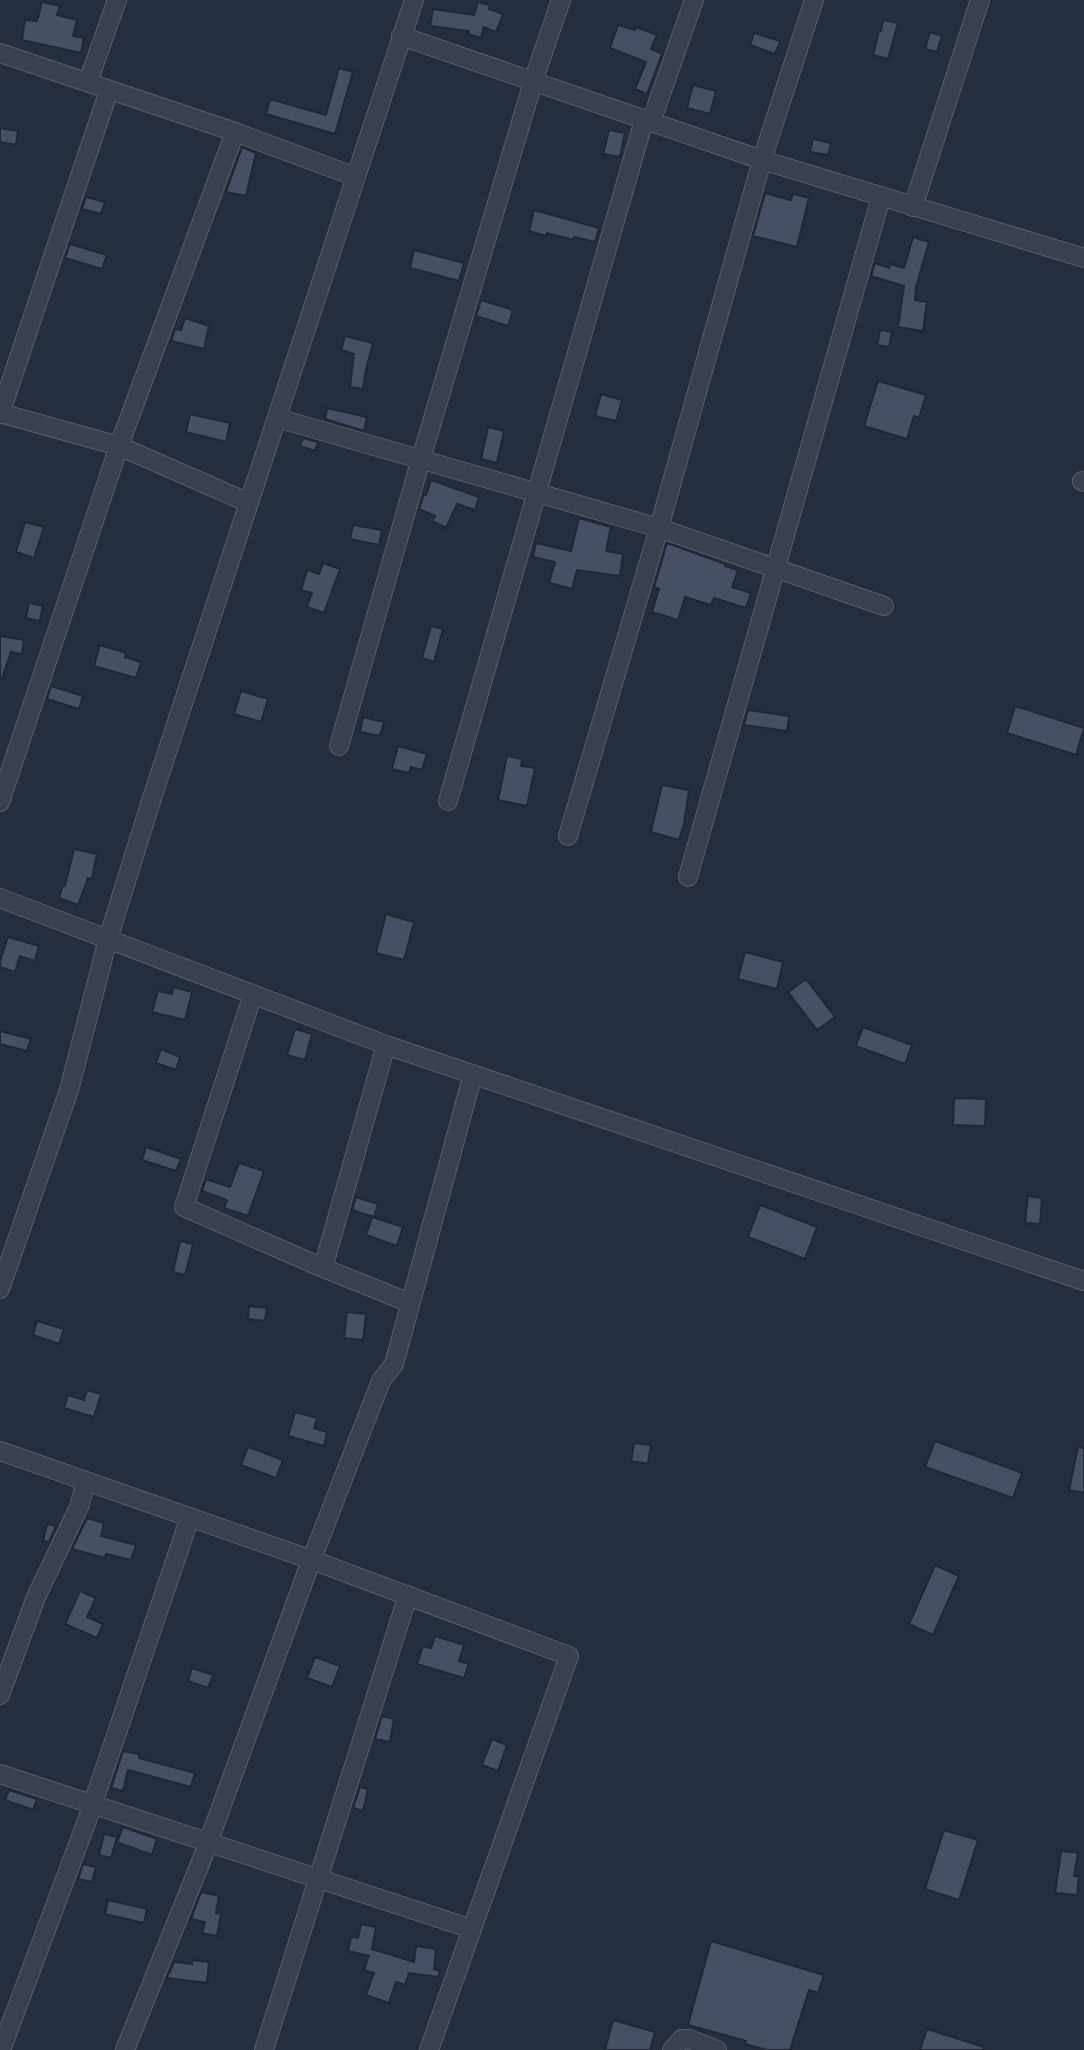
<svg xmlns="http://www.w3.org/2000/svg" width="1084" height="2050" font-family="Commissioner,sans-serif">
<rect width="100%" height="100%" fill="#242f3e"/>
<path fill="#455162" stroke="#1f2835" stroke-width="2" d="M42,2L60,6L57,15L77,20L73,36L84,38L81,53L22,40L25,20L37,21Z
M478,2L490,5L489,9L503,14L496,32L484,27L481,38L468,34L469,31L430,26L433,9L474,15Z
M883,20L898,23L888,59L873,55L879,31H881Z
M618,25L635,30L636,27L657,35L651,49L662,54L647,94L635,89L646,62L610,48Z
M930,32L942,36L937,52L925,49Z
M754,33L780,41L775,54L750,45Z
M339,68L353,72L335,134L266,114L270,99L326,115Z
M693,85L716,91L710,114L687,108Z
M0,128L18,131L16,145L0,142Z
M609,130L625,133L620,157L603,154Z
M813,139L831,143L828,155L810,152Z
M242,147L256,153L246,196L226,192Z
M765,193L791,200L793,194L809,198L797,247L753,236Z
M86,197L105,202L101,214L82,209Z
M534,210L599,228L595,242L574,237L573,240L547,233L546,236L529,231Z
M913,237L929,242L916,287L915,300L927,302L923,331L898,327L904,286L871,276L875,263L889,268L890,264L904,268Z
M70,244L107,255L102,269L65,258Z
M414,250L464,263L459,281L410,268Z
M481,300L513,310L508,326L476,316Z
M185,318L209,326L204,349L171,341L175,329L181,330Z
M880,330L892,332L889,347L877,345Z
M345,336L373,343L366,370L363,389L350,387L354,354L341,350Z
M878,381L926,395L919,418L914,416L907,439L864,426Z
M601,394L622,400L616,421L595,416Z
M327,408L367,417L364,431L325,419Z
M190,414L230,423L226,442L186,432Z
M488,427L504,431L497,463L481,459Z
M303,438L318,442L315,451L300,446Z
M431,480L479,497L475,510L457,504L446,528L432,521L435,516L419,509L424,494L426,495Z
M579,518L611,527L606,551L623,554L620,576L577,570L572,589L549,583L555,562L533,557L536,543L571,551Z
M25,522L44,527L34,558L16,552Z
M353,525L382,530L379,545L350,539Z
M667,543L725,564V566L738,570L732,587L751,593L746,608L714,598L711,605L685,597L678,620L652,612L659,589L654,587Z
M323,563L340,569L324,613L307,607L312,593L301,590L307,570L319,574Z
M29,603L43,606L40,621L26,618Z
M431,626L443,629L434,662L422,658Z
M0,636L24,640L22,654L11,652L2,679H0Z
M100,645L126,653L125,657L141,662L136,678L94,666Z
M51,686L83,696L79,709L47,699Z
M241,691L268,699L261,722L234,714Z
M1015,706L1084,728L1076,755L1007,733Z
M748,710L789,716L787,731L744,725Z
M363,717L384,722L380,736L360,732Z
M398,746L427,754L422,770L411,767L409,773L392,769Z
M507,756L522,759L521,766L535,768L527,806L498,800Z
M662,785L689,790L684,824L679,840L651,832Z
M74,849L97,854L92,879L88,878L78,905L59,898L63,885L65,886Z
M386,914L414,922L404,960L376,953Z
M8,937L39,946L35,961L20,956L15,972L0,967V961Z
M745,952L783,962L777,989L738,979Z
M806,979L835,1017L817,1030L788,992Z
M173,987L192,992L185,1020L152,1012L158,991L172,994Z
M863,1027L912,1045L905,1064L856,1046Z
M295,1029L312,1034L305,1060L287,1055Z
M0,1031L31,1039L27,1051L0,1044Z
M161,1049L180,1057L176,1070L156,1063Z
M954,1098L986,1099L985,1126L953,1125Z
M146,1147L181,1159L176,1171L142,1160Z
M239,1163L264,1171L248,1216L224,1208L227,1200L202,1191L206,1179L230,1187Z
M1028,1196L1042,1198L1040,1224L1025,1223Z
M356,1197L378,1204L374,1217L352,1210Z
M760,1205L817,1227L805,1259L748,1237Z
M372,1217L403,1227L397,1246L366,1235Z
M180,1241L193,1244L185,1275L173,1272Z
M249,1306L267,1308L265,1321L248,1319Z
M347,1312L366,1314L363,1340L344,1338Z
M37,1321L64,1329L59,1344L33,1335Z
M87,1390L101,1394L94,1417L64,1408L68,1395L84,1400Z
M295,1412L317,1418L314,1428L327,1432L324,1446L288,1436Z
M935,1441L1022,1473L1013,1498L925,1467Z
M634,1443L651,1445L648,1464L631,1461Z
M248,1447L283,1460L276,1478L241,1465Z
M1078,1447L1084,1448V1493L1069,1490Z
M87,1518L104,1523L101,1536L136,1545L131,1560L106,1554L105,1558L72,1549Z
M47,1524L56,1526L49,1542L43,1541Z
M935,1565L959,1576L933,1635L909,1624Z
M80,1591L96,1598L87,1617L103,1624L97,1638L65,1624Z
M435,1636L464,1645L459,1661L469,1664L464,1678L417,1664L423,1646L431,1648Z
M315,1657L340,1666L332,1687L307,1678Z
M192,1668L213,1675L208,1688L188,1681Z
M382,1716L394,1719L390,1742L375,1739Z
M492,1739L507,1745L498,1771L482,1765Z
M123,1751L139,1754V1758L195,1773L191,1787L128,1770L123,1791L111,1788Z
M360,1787L368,1789L363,1811L353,1808Z
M9,1790L37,1799L33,1810L5,1800Z
M123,1827L157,1839L152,1855L117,1842Z
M944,1830L978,1840L959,1900L925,1889Z
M104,1834L117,1837L111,1858L99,1855Z
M1061,1851L1078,1853L1074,1876H1079L1077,1895L1055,1893Z
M83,1864L96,1867L92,1882L78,1879Z
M201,1892L219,1896L216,1913L221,1914L217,1936L202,1933L205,1922L191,1919Z
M108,1900L147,1909L144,1923L105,1914Z
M361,1924L376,1927L372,1949L414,1962L416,1946L436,1949L434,1969L440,1971L438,1977L409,1973L405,1985L396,1982L389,2003L366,1995L374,1973L364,1970L369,1956L348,1951L351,1937L358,1938Z
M711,1941L824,1975L818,1993L809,1990L790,2050H767L745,2044L746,2041L688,2025Z
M192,1960L209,1962L207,1983L167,1978L174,1962L192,1964Z
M613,2020L655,2032L650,2050H605Z
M927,2029L984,2047L983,2050H920Z"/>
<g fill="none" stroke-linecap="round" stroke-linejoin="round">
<g stroke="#565f6c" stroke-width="20">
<path id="minor" d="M401,36L762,160L1084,258
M0,53L235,132L356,177
M88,82L117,0
M651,122L694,0
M913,207L980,0
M0,413L119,446L249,503
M0,414L109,90
M277,418L659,528L884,606
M1082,481L1084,482
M339,746L421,459L533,82L561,0
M448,801L644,120
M0,802L119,446L235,132
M568,836L659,528L762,160L814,0
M688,877L881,197
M0,898L386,1045L1084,1281
M253,994L184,1207L323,1268L410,1303
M323,1268L386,1045
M0,1289L69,1090L108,939L151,801L414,0
M0,1451L312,1560L569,1656L429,2050
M0,1695L36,1597L79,1507L86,1481
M0,1774L472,1929
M1,2050L88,1818L190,1517
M125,2050L204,1854L308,1569L381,1381L394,1364L473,1074
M264,2050L408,1595
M672,2050L682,2039H689L717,2050"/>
</g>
<use href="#minor" stroke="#38414e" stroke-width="18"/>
</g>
</svg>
